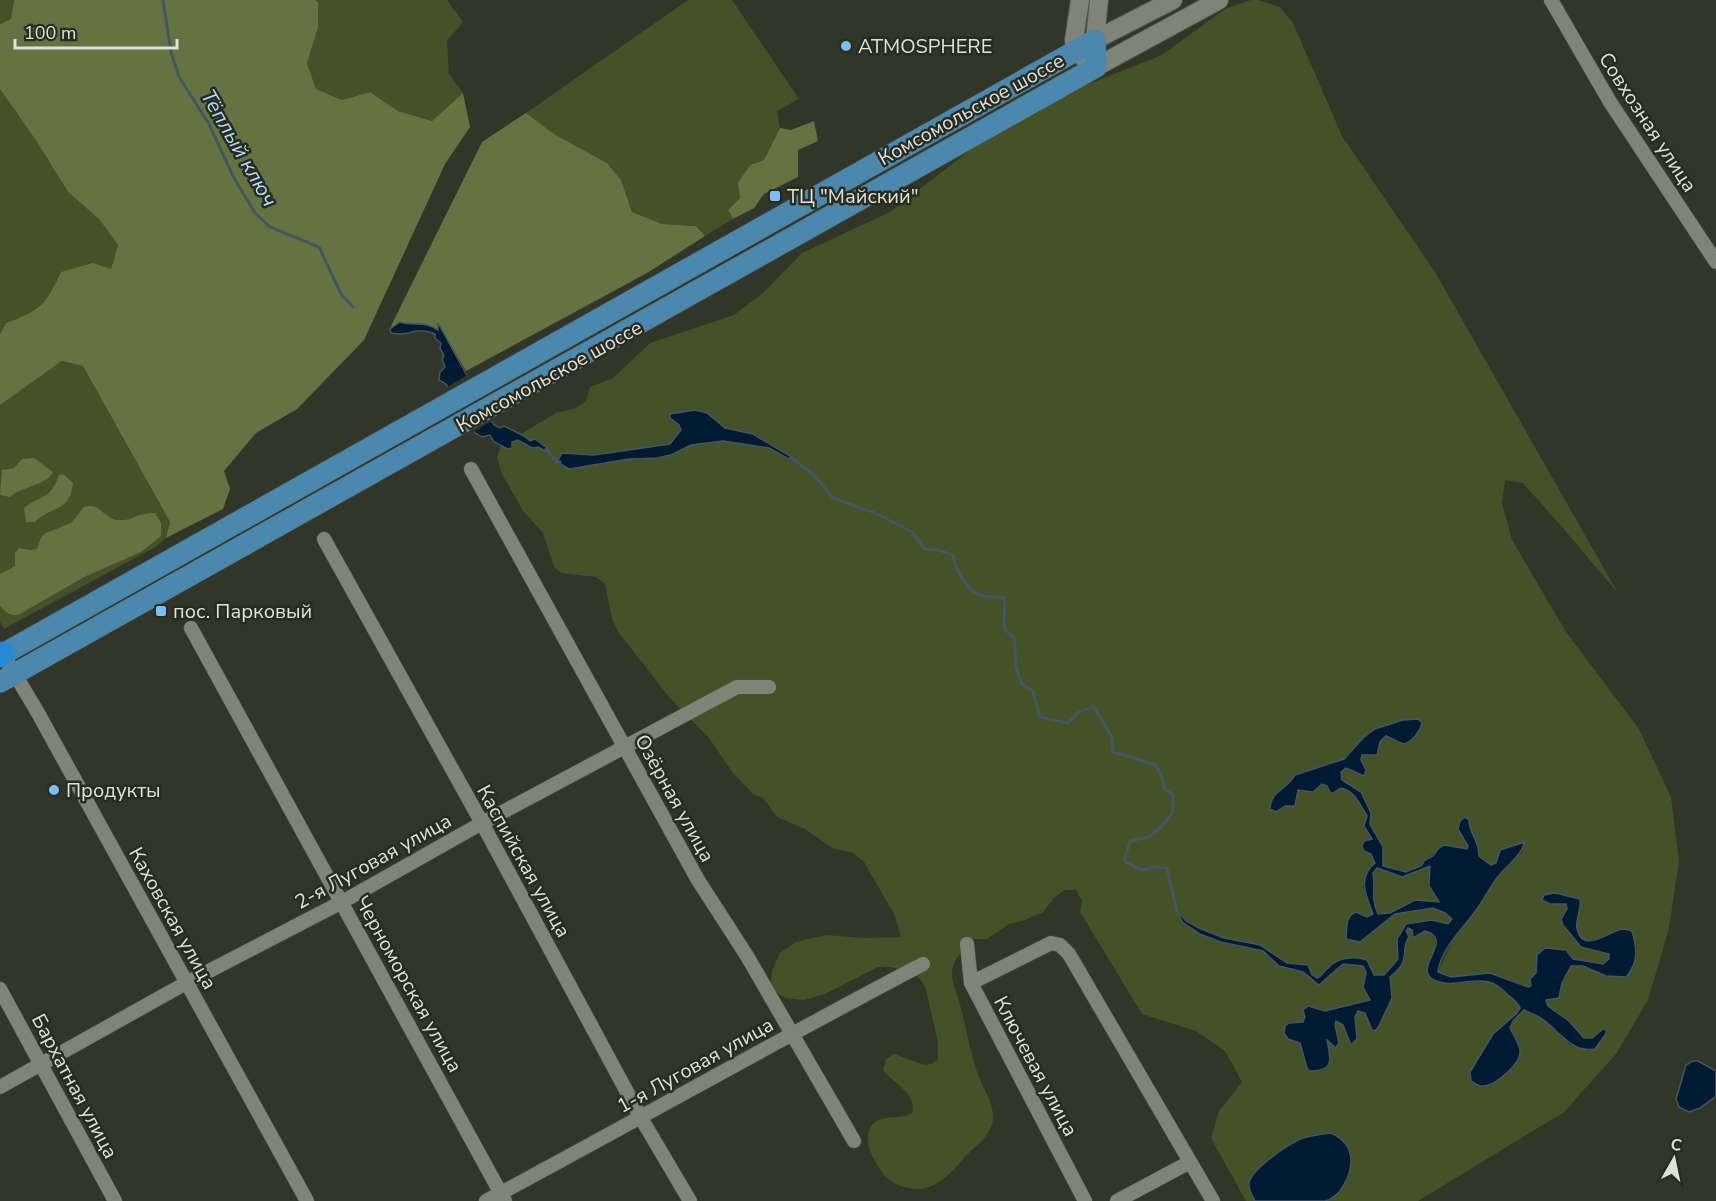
<svg xmlns="http://www.w3.org/2000/svg" width="1716" height="1201" font-family="'Nunito Sans',sans-serif">
<rect width="100%" height="100%" fill="#323629"/>
<path fill="#455126" fill-rule="evenodd" d="M0,0H14L11,19L0,24Z
M315,0H447L463,22L447,41L449,74L463,93L432,121L398,111L370,92L342,100L316,89L307,63L318,28V3Z
M688,0H732L799,99L777,111L780,128L764,160L750,165L740,198L728,210L733,219L705,236L696,226L662,224L632,212L621,180L607,163L554,134L526,113Z
M1251,0H1258L1280,7L1293,23L1342,136L1435,272L1618,593L1562,527L1523,483L1505,480L1502,503L1512,540L1566,632L1639,729L1671,797L1679,861L1669,928L1648,1000L1616,1054L1564,1112L1418,1201H1327L1339,1192L1352,1160L1349,1148L1340,1137H1305L1285,1147L1252,1175L1249,1189L1255,1201H1246L1211,1138L1219,1111L1242,1082L1225,1051L1196,1031L1142,1014L1080,912L1082,901L1076,890H1064L1054,898L1043,912L1023,921L1009,924L987,939H972C964,948 952,961 952,974C952,984 958,995 960,1005C966,1027 970,1050 977,1072C982,1088 994,1101 993,1119C992,1134 977,1145 967,1155C956,1167 944,1182 929,1187C917,1192 895,1187 886,1177C876,1165 859,1138 873,1124C882,1114 900,1120 912,1113C918,1094 893,1083 883,1070L886,1059L894,1054L925,1065L934,1063L938,1059V1043L926,989L920,979L912,972L891,967H878L825,994L804,1000L785,998L773,990L771,981L772,971L780,953L796,942L826,935L864,938L901,937L894,914L864,862L853,853L832,848L805,829L777,817L763,798L753,794L733,773L709,738L670,698L619,633L612,619L605,584L596,577L561,573L554,567L543,533L523,511L502,474L497,458L501,445L508,449L512,442L518,440L532,448L530,441L521,434L556,413L576,408L586,401L590,387L613,378L650,343L734,315L764,292L802,253L890,212L1021,111L1162,55L1225,9ZM707,413L725,428L753,434L787,458L769,448L723,441L690,445L671,455L657,458L629,459L569,469L563,453L594,455L670,444L681,430L679,425L670,418ZM1420,728L1403,744L1386,736L1362,754L1361,760L1366,770L1346,768L1341,772L1342,780L1361,793L1371,813L1370,824L1383,847V866C1400,871 1411,877 1424,861C1428,856 1433,856 1438,849H1468V846L1458,829L1469,820C1470,836 1479,839 1479,856L1491,865L1496,863L1500,850L1525,843L1522,852L1497,878L1478,907L1453,940L1438,972L1451,977L1490,973L1528,988L1531,987L1530,979L1536,973L1537,955L1603,964L1609,959V954L1581,947L1561,919L1567,908L1566,904H1550L1580,899C1582,910 1575,919 1577,928C1582,954 1609,931 1622,929C1623,929 1631,931 1632,931L1637,949L1606,976L1583,966H1571L1562,984L1559,998L1546,1000L1548,1006L1569,1021L1584,1038H1592L1603,1029L1588,1050L1569,1044L1543,1019L1524,1010L1513,1021L1509,1028L1520,1051L1493,1034L1517,1013L1520,1008L1519,1004L1499,986L1488,981L1451,984L1427,968L1437,944L1431,933L1425,931L1412,937V930L1408,928L1406,931L1409,937C1403,945 1406,953 1403,962C1401,968 1395,973 1390,977L1392,998L1379,1026L1376,1030H1372L1365,1012L1358,1011L1355,1017L1357,1039L1351,1045L1343,1025L1336,1020L1335,1025L1339,1043L1330,1044L1318,1024L1311,1022L1310,1029L1323,1034L1322,1071H1310L1307,1068L1300,1043L1289,1023L1303,1022L1308,1006L1325,1011L1370,1000L1363,987L1366,972L1363,965L1344,964L1319,984L1303,972L1279,966L1263,951L1221,942L1200,934L1183,923L1178,913L1186,921L1201,929L1224,938L1260,945L1287,963L1308,965L1312,975L1317,978L1322,977L1327,968L1356,957L1367,960L1374,975H1384L1398,959L1397,939L1406,924L1432,920L1448,924L1452,920L1445,913L1433,908L1395,914L1360,942L1356,912L1367,917L1373,914L1363,887L1375,863L1371,854L1373,839L1364,826L1367,816L1355,795L1348,789L1322,784L1298,790L1295,806H1285L1276,812V793L1291,783L1295,775L1344,759L1364,737Z
M0,89L37,142L68,192L99,219L118,245L111,269L61,272C45,305 41,310 6,323L0,334Z
M62,361L83,366L170,522L166,538L157,546L4,629L0,622V405Z
M1430,866L1429,886L1440,902L1415,900L1390,913L1378,914C1370,897 1376,890 1373,873L1377,868L1402,877Z"/>
<path fill="#657342" d="M14,0H315L318,2V28L307,63L316,89L342,100L370,92L398,111L432,121L463,93L470,127L445,164L364,340L297,409L256,433L224,471L230,489L223,509L166,538L170,522L83,366L62,361L0,405V334L6,323C41,310 45,305 61,272L93,263L111,269L118,245L99,219L68,192L37,142L0,89V24L11,19Z
M526,113L554,134L607,163L621,180L632,212L662,224L696,226L705,236L647,273L466,371L439,325L438,330C421,320 416,327 400,322L390,328L482,142Z
M814,121L818,141L798,150V177L764,194L754,208L733,219L728,210L740,198L738,183L750,165L764,160L780,128L791,130Z
M34,458L53,472C46,486 22,486 10,497L0,495L2,470L14,468L22,459Z
M63,474L73,483C70,513 52,505 35,522H26L24,508C41,494 50,501 59,475Z
M91,506C101,507 106,518 116,520C133,522 137,512 155,513L161,523V536L141,552L86,576L18,615C9,616 6,612 0,606V574L15,566V553L19,548L31,550L37,549L41,537L46,533L71,523L84,507Z"/>
<path fill="#001a32" stroke="#435664" stroke-width="1.5" fill-rule="evenodd" d="M400,322C415,327 422,320 438,330V323L494,425L500,428L504,426L524,436L530,441L535,439L547,448L548,452L538,447L532,448L518,440L512,442V448L508,449L494,442L490,435L482,437L475,433L446,384L439,380L440,372L445,367L442,359L444,356L440,348L441,343L435,338V334C412,325 411,338 391,333L390,329Z
M695,410L707,413L725,428L753,434L795,459L787,458L769,448L723,441L691,445L671,455L657,458L629,459L569,469L557,462L562,453L594,455L670,444L681,430L679,425L670,418V414Z
M1418,719L1422,723C1420,732 1412,742 1403,744L1386,736L1380,742L1377,755H1362L1361,760L1366,770L1364,776L1346,768L1341,772L1342,780L1361,792L1371,813L1370,824L1383,847V866L1406,872L1421,866L1425,860L1433,856L1438,849L1444,845L1467,849L1468,846L1458,829L1460,821L1465,817L1469,820C1470,836 1479,839 1479,856L1491,865L1496,863L1500,850L1525,842C1520,858 1506,865 1497,878C1490,887 1485,897 1479,906C1466,926 1441,947 1438,972L1451,977L1490,973L1528,987L1531,986L1530,979L1536,973L1537,955L1545,948L1566,950L1573,959L1603,964L1609,959V954L1581,947L1563,925L1561,919L1567,909L1566,904H1550L1542,900L1544,895L1555,893L1580,899C1582,910 1575,919 1577,928C1582,955 1610,931 1622,929C1626,929 1629,930 1632,931C1637,949 1639,962 1626,977L1606,976L1583,966H1571L1562,983L1559,998L1546,1000L1548,1006L1569,1021L1584,1038H1592L1603,1029L1607,1030L1605,1035L1595,1049C1570,1053 1559,1030 1542,1019C1536,1015 1530,1013 1524,1010L1513,1021L1510,1028C1513,1034 1519,1043 1520,1050C1522,1063 1496,1085 1484,1086C1479,1087 1475,1083 1471,1081L1470,1072L1493,1034L1517,1013L1520,1008C1518,1002 1513,999 1508,995C1503,990 1497,984 1489,982C1471,977 1454,989 1434,980C1411,969 1456,939 1425,931L1413,938L1412,930L1408,928L1406,931L1409,937C1403,945 1406,953 1403,962C1401,968 1395,973 1390,977L1392,998L1379,1026L1375,1031L1372,1030L1365,1013L1358,1011L1355,1017L1357,1039L1351,1045L1343,1025L1336,1021L1335,1025L1339,1043L1336,1048L1327,1040C1331,1060 1335,1071 1309,1071L1307,1068L1300,1043L1288,1039L1284,1033L1285,1026L1289,1023L1303,1022L1305,1017L1303,1010L1308,1006L1325,1011L1370,1000L1363,987L1366,972L1363,966L1343,964L1319,985L1303,972L1279,966L1263,951L1221,942L1200,934L1183,923L1176,910L1186,921L1201,929L1224,938L1260,945L1287,963L1308,965L1312,975L1317,978C1323,976 1323,972 1328,968C1338,957 1354,956 1367,960L1374,975H1384L1398,959L1397,939L1406,924L1432,920L1448,924L1452,919L1445,913L1433,908L1395,914L1360,942L1346,939C1347,929 1345,916 1356,912L1367,917L1373,914C1366,896 1357,878 1375,863L1371,854L1364,851L1362,846L1364,841L1372,839L1364,826L1367,816C1360,804 1355,791 1341,788L1331,794L1327,786L1322,784L1313,792L1298,790L1295,806H1285L1276,812L1270,809C1270,791 1288,789 1295,775L1344,759L1364,737L1375,729L1403,720ZM1430,866L1429,886L1439,902L1415,900L1390,913L1378,914C1370,897 1376,890 1373,873L1377,868L1402,877Z
M1693,1061H1698L1716,1071V1096L1700,1108L1689,1112L1679,1107L1676,1099L1686,1065Z
M1331,1133C1342,1138 1351,1147 1351,1161C1351,1175 1340,1198 1325,1201C1307,1201 1275,1201 1255,1201C1252,1195 1248,1190 1249,1183C1251,1169 1293,1140 1307,1137C1314,1135 1323,1134 1331,1133Z"/>
<path fill="#323629" d="M471,373L495,419L472,433L445,388Z"/>
<g fill="none" stroke-linecap="round" stroke-linejoin="round">
<path stroke="#435664" stroke-width="3" d="M163,0L171,52L179,77L209,124L234,178L255,213L270,227L319,247L341,294L353,307
M546,449L557,462H560
M791,457L814,475L833,498L875,513L912,532L925,549L938,550L953,555C955,568 966,589 979,595C986,597 997,597 1004,598C1006,609 1002,619 1005,630L1014,637L1016,667L1022,684L1033,691L1040,717L1068,723L1079,712L1094,707L1112,737L1113,752L1156,765L1163,779L1164,788L1173,795V812L1162,826L1149,837L1130,841L1124,861L1141,870L1154,867L1167,868L1177,911"/>
<g stroke="#50544a" stroke-width="15">
<path id="street" d="M1551,0L1610,102L1716,262
M471,469L698,880L747,956L854,1141
M324,539L482,823L641,1118L690,1201
M191,628L505,1201
M3,654L38,713L307,1201
M967,944L971,983L1085,1201
M971,983L1051,943L1060,945L1069,954L1213,1201
M0,989L115,1201
M0,1087L186,983L342,902L482,823L737,687H769
M486,1201C632,1123 776,1041 923,964
M1117,1201L1190,1162"/>
</g>
<g stroke="#50544a" stroke-width="20">
<path id="secondary" d="M1080,0L1074,40L1075,51L1096,67L1219,0
M1099,0L1095,40L1173,0"/>
</g>
<g stroke="#50544a" stroke-width="22">
<path id="primary" d="M0,682L1096,67L1095,40L3,654"/>
</g>
<g stroke="#50544a" stroke-width="26">
<path id="highway" d="M0,655L3,654"/>
</g>
<use href="#street" stroke="#808476" stroke-width="14"/>
<use href="#secondary" stroke="#808476" stroke-width="18"/>
<use href="#primary" stroke="#4b88ad" stroke-width="21"/>
<use href="#highway" stroke="#278ad2" stroke-width="24"/>
</g>
<g fill="#7bbef8" stroke="#282c20" stroke-width="2">
<circle cx="846" cy="46" r="6"/>
<rect x="769" y="190" width="12" height="12" rx="3"/>
<rect x="155" y="605" width="12" height="12" rx="3"/>
<circle cx="54" cy="790" r="6"/>
</g>
<g text-anchor="middle" stroke-width="5" stroke-linejoin="round" paint-order="stroke">
<g font-size="20" fill="#dfe2da" stroke="#282c20" text-anchor="start">
<text x="858" y="53">ATMOSPHERE</text>
<text x="787" y="203">ТЦ "Майский"</text>
<text x="173" y="618">пос. Парковый</text>
<text x="66" y="797">Продукты</text>
</g>
<g font-size="20" fill="#dfe2da" stroke="#282c20">
<text transform="translate(971 109) rotate(-29)" y="7">Комсомольское шоссе</text>
<text transform="translate(1648 122) rotate(57)" y="7">Совхозная улица</text>
<text transform="translate(549 376) rotate(-29)" y="7">Комсомольское шоссе</text>
<text transform="translate(675 798) rotate(61)" y="7">Озёрная улица</text>
<text transform="translate(373 861) rotate(-29)" y="7">2-я Луговая улица</text>
<text transform="translate(524 861) rotate(61)" y="7">Каспийская улица</text>
<text transform="translate(173 918) rotate(61)" y="7">Каховская улица</text>
<text transform="translate(409 984) rotate(61)" y="7">Черноморская улица</text>
<text transform="translate(695 1065) rotate(-29)" y="7">1-я Луговая улица</text>
<text transform="translate(1036 1066) rotate(62)" y="7">Ключевая улица</text>
<text transform="translate(75 1086) rotate(62)" y="7">Бархатная улица</text>
</g>
<g font-size="21" font-style="italic" fill="#b4dafc" stroke="#282c20">
<text transform="translate(239 148) rotate(60)" y="7">Тёплый ключ</text>
</g>
</g>
<g transform="translate(1674 1159) rotate(9)" stroke="#282c20" stroke-width="4.5" paint-order="stroke">
<path d="M0-4.5L10 22L0 15L-10 22Z" fill="#dfe2da"/>
<text y="-9" font-size="16" font-weight="bold" text-anchor="middle" fill="#dfe2da">С</text>
</g>
<path d="M15 39v9h162v-9" fill="none" stroke="#dfe2da" stroke-width="3"/>
<text x="24" y="39" font-size="18" fill="#dfe2da" stroke="#282c20" stroke-width="4.5" paint-order="stroke">100 m</text>
</svg>
